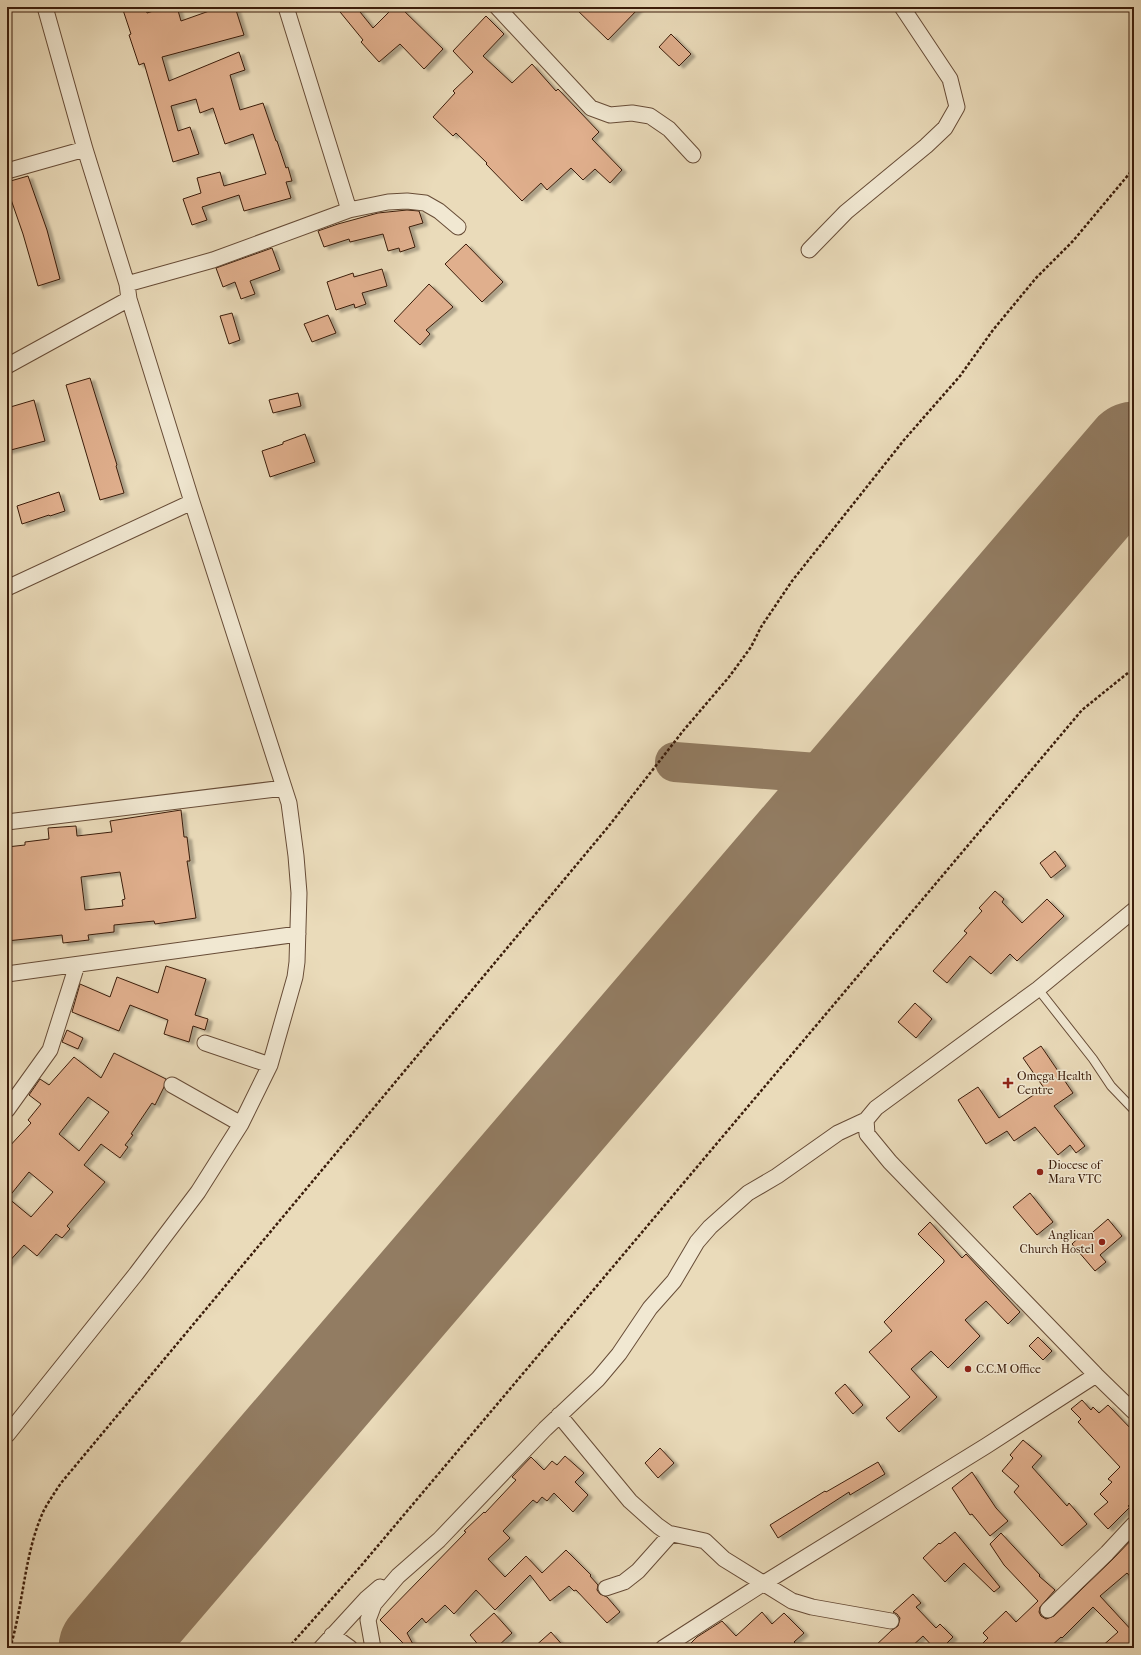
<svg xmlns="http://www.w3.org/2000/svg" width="1141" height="1655" font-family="'IM FELL French Canon',serif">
<defs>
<filter id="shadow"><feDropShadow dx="4.5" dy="2.5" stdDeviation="1" flood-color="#0004"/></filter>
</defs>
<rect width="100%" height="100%" fill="#eadbba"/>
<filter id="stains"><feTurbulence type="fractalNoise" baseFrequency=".005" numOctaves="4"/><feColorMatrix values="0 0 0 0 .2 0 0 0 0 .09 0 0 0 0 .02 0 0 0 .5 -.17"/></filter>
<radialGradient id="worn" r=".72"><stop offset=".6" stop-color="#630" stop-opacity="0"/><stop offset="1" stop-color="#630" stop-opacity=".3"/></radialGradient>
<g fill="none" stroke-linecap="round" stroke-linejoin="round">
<path stroke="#927c62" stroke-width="40" d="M675,762L856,776"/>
<path stroke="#927c62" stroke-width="101" d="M109,1648L1134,452"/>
</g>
<path fill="#e0af8d" stroke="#3b1d0b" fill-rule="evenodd" filter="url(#shadow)" d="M122,7H145L147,13L166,7H177L181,21L212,10L211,7H235L244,35L162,57L169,81L239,52L245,70L230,75L240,110L263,103L276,141H277L286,168L288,167L292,181L286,182L291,198L244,211L239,195L202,207L207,220L192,225L183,199L201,193L197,178L220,172L224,186L266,174L253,134L225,144L213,108L200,113L196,99L171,106L178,131L190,127L199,154L173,162L144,63L139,65L129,35L131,34Z
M336,7H356L373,28L394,7H400L443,49L424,69L400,44L379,62L361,42L363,40Z
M574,7H640L608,40Z
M486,16L504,34L483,56L512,83L532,64L556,91L558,89L599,132L592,139L622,170L610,183L595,169L583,180L571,168L547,190L541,183L522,201L486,164L487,163L456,133L453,136L433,117L455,93L453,91L473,72L453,51Z
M671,34L691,54L679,66L659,47Z
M28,176L47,230L60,279L38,286L23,234L7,188V182Z
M407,210L419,211L423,223L409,227L415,247L400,252L399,248L388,251L383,234L350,242L349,239L324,247L318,231L338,224L378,213Z
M466,244L503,282L482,302L445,264Z
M272,248L280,270L250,281L255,294L241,299L235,282L223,287L216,268Z
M382,269L387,286L362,293L366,304L355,308L354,304L336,310L327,282L353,273L354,277Z
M429,284L453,307L426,330L430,334L420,345L394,321Z
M232,313L240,340L229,344L220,316Z
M328,315L336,333L312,342L304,324Z
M90,378L117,465L116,466L124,493L100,500L66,385Z
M298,393L301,406L273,413L269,400Z
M34,400L45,441L7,451V408Z
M305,434L315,462L270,477L262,451L283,444V442Z
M59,492L65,511L50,516L49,515L22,524L17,506Z
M181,810L184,837H187L190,861H187L196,918L155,924L154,921L114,925V932L88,935L89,940L63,943L62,935L7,941V847L25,845V842L49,839L48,828L76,826L77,836L112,832L110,821ZM120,872L125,899L122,900L123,906L85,910L81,877Z
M1055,851L1066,866L1051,878L1040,863Z
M995,891L1004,899L1002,902L1022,923L1047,899L1064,916L1017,961L1010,954L991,974L970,956L947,983L933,971L967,933L964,931L982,911L979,908Z
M166,966L206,979L195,1015L208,1019L205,1030L193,1026L189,1042L164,1034L168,1020L130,1005L119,1031L72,1012L80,984L110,997L117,977L158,993Z
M915,1003L932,1019L916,1038L898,1022Z
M67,1030L83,1038L78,1049L62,1042Z
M1041,1046L1073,1093L1054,1106L1085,1146L1076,1153L1070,1145L1058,1155L1035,1127L1014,1141L1007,1131L986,1144L958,1100L978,1087L999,1118L1044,1088L1023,1058Z
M114,1053L166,1079L164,1087L155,1105L152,1103L131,1134L133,1135L125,1145L128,1147L120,1158L101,1144L84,1165L105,1182L67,1226L70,1229L62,1238L56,1234L37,1256L24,1245L7,1264V1149L31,1123L28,1120L41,1104L29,1095L40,1079L49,1085L74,1057L101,1078ZM88,1097L109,1112L79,1151L59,1134ZM29,1172L53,1192L31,1217L8,1198Z
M1030,1193L1053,1222L1037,1235L1013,1207Z
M1108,1219L1122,1236L1100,1255L1106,1262L1095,1271L1072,1244L1083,1234L1086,1238Z
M930,1222L962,1258L966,1254L1020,1312L1008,1324L986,1301L965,1320L980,1336L948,1368L931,1351L911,1369L937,1397L899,1432L886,1418L910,1397L869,1352L892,1331L884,1322L944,1262V1260L918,1234Z
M1038,1337L1052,1351L1043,1360L1029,1346Z
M845,1384L863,1405L853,1414L835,1393Z
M1082,1400L1091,1410L1093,1407L1099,1413L1108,1405L1134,1432V1501L1128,1506L1130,1507L1108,1529L1094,1514L1108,1502L1100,1494L1112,1482L1108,1479L1120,1467L1078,1422L1081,1419L1071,1409Z
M1023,1440L1042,1456L1032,1467L1067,1506L1069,1503L1087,1524L1062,1546L1014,1492L1019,1486L1002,1471L1013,1458L1010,1455Z
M660,1448L674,1463L658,1478L645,1463Z
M565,1456L584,1473L575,1482L588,1495L573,1512L554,1493L547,1501L542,1497L537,1503L533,1500L503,1531L510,1538L488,1559L505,1577L526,1556L542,1573L566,1550L591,1575L590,1576L598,1585L597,1590L600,1594L607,1597L620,1612L607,1623L576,1590L574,1591L569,1586L550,1601L530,1575L495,1610L476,1590L454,1614L445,1605L426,1623L422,1618L407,1633L415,1648H408L380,1620L466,1532L464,1531L484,1512L485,1513L516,1480L512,1477L531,1457L544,1470L552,1461L557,1465Z
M878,1462L885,1474L850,1495L849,1492L778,1538L770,1525L825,1491L826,1492Z
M972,1472L996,1508L1008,1521L990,1536L972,1514L970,1515L952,1488Z
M955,1532L1000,1587L994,1592L964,1563L945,1582L923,1558L939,1543L940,1544Z
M1001,1533L1040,1575L1039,1576L1055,1590L1040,1607L1039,1612L1041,1616L1046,1619L1054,1616L1113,1559L1134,1537V1581L1127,1573L1100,1596L1134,1633V1648H1100L1118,1632L1093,1607L1062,1638L1061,1637L1049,1648H978L988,1638L983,1633L1006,1611L1016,1622L1038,1601L1004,1565L990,1544Z
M913,1594L921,1603L916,1607L936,1628L940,1624L953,1637L942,1648H934L923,1636L910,1648H873L892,1630L898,1626L900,1618L897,1614L893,1612Z
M762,1612L772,1624L784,1613L804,1633L794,1642L800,1648H686L697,1637L722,1621L736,1636Z
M494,1613L512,1633L496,1648H481L470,1635Z
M551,1632L565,1648H533Z"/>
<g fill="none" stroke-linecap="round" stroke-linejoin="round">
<g stroke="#674c37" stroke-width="10">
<path id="service" d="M1038,989L1093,1059L1111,1086L1134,1110"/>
</g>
<g stroke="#674c37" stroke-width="17">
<path id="minor" d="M286,7L349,210
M497,7L591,108L610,115L632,113L650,116L669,129L693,155
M7,171L85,149
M809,250L846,212L926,146L945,128L957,107L950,79L902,7
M127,284L213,260L349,210L388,202L407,201L425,203L439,211L458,227
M7,366L129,299
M7,588L192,502
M7,822L284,788
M1134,910L1038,989L876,1108L866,1120L867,1134L890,1162L1096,1375L1134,1412
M7,974L298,934
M205,1043L270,1065
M172,1085L241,1124
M7,1110L50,1050L77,965
M559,1415L630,1501L658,1526L668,1533L705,1541L724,1559L792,1601L812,1607L891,1621
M7,1435L136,1274L198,1192L241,1124L270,1065L295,977L297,962L299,893L296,856L289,803L192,502L129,299L127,284L85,149L45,7
M606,1588L624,1582L638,1571L671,1534
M1048,1610L1107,1553L1134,1524
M332,1635L350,1648
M321,1648L366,1599L380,1587
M373,1648L368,1620L374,1604L398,1576L439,1540L545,1429L598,1379L619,1354L650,1308L674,1281L697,1242L710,1227L748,1193L777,1176L838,1133L866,1120
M663,1648L764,1583L986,1446L1096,1375"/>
</g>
<path stroke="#3b1d0b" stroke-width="2.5" stroke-dasharray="3 2" stroke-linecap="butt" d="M10,1648C24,1603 24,1553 44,1510C49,1501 55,1492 61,1483L608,827L683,731L729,677L751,647L761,627L792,581L904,440L960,376L993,330L1036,278L1073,241L1134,168
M288,1648L360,1567L1082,710L1134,668"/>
<use href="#service" stroke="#f1e8d2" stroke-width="8"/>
<use href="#minor" stroke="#f1e8d2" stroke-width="15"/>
</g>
<g fill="#8f2418" stroke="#f1e8d2" stroke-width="1.5">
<path d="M1006 1077h4v4h4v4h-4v4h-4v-4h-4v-4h4z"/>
<circle cx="1040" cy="1172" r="4"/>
<circle cx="1102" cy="1242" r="4"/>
<circle cx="968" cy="1369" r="4"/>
</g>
<g text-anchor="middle" stroke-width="3" stroke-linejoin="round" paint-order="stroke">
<g font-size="12" fill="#3b1d0b" stroke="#f1e8d2" text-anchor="start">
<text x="1017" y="1080">Omega Health<tspan x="1017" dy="14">Centre</tspan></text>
<text x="1048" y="1169">Diocese of<tspan x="1048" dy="14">Mara VTC</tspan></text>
<text x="1094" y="1239" text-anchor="end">Anglican<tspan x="1094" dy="14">Church Hostel</tspan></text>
<text x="976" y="1373">C.C.M Office</text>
</g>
</g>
<rect width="1141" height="1655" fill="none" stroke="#eadbba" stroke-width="24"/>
<rect x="8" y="8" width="1125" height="1639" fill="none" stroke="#3b1d0b" stroke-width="2"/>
<rect x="12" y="12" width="1117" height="1631" fill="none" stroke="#3b1d0b"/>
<rect width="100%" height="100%" filter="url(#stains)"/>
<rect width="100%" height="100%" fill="url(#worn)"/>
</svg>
